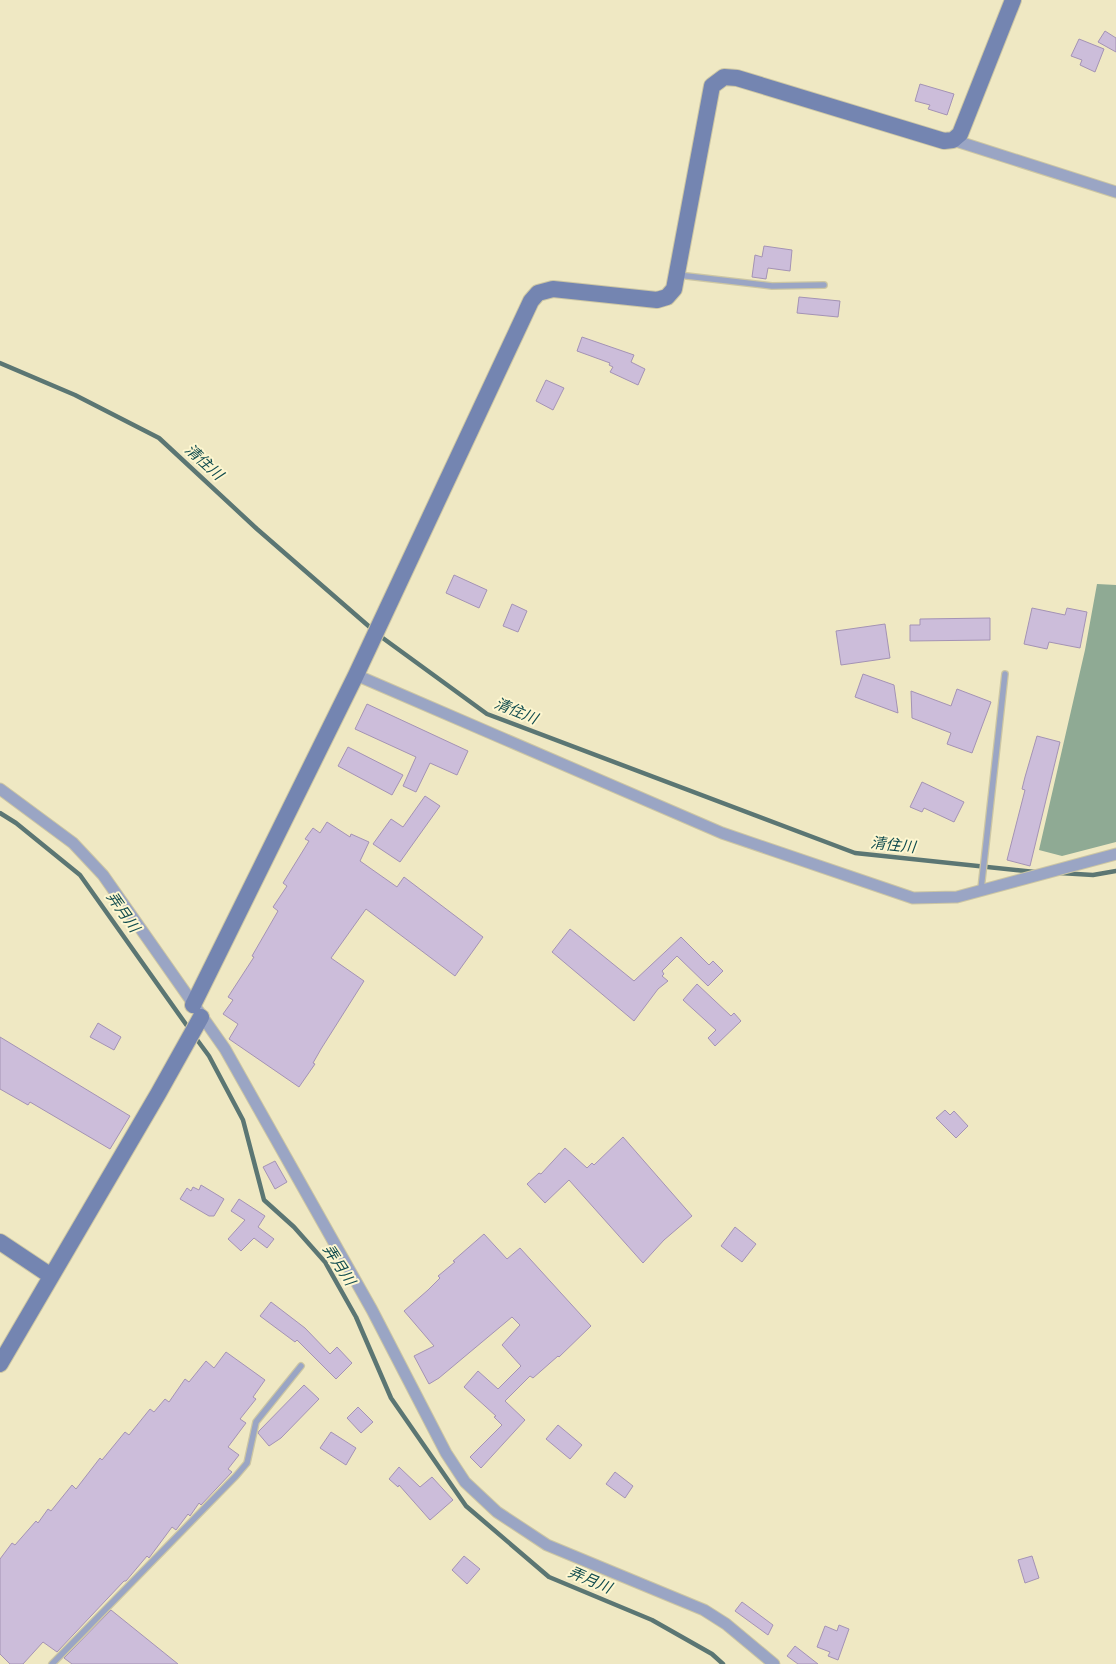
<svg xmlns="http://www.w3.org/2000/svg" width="1116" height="1664" font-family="'Titillium Web','Noto Sans JP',sans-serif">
<rect width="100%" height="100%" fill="#efe8c3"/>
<path fill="#8faa94" d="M1097,584L1116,585V842L1062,856L1039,850L1085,650Z"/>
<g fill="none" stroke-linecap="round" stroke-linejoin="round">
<path stroke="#5b7673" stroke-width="4.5" d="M0,363L75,395L159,438L257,529L380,636L487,714L855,853L1035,872
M0,813L16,823L80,875L190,1030
M1060,873L1093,875L1116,871
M195,1037L209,1056L243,1120L264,1200L294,1227L325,1262L356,1317L391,1398L466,1506L549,1577L652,1620L712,1654L723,1664"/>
</g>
<path fill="#ccbdda" stroke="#a493b4" d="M1105,31L1116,38V52L1098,42Z
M1079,39L1104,49L1095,72L1080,65L1082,60L1071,56Z
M920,84L954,94L947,115L928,109L930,105L915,101Z
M764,246L792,250L790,271L768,268L766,279L752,277L755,255L762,257Z
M799,297L840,301L838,317L797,313Z
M582,337L634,355L631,362L645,369L638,385L610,372L613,367L609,365L610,363L577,351Z
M546,380L564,388L553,410L536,401Z
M454,575L487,590L479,608L446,593Z
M512,604L527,611L518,632L503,626Z
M1032,608L1065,615L1067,608L1087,612L1080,648L1049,642L1047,649L1024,644Z
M990,618V640L910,641V625H920V619Z
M885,624L890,658L841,665L836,631Z
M863,674L894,685L898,713L855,697Z
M957,689L991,702L972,753L947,744L951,733L912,718L911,691L951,706Z
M367,704L468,751L457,775L430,763L416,792L403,786L416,757L355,729Z
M1037,736L1060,742L1030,866L1007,860L1025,790L1022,789L1025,777Z
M348,747L403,775L392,795L338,766Z
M922,782L964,802L954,822L924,808L922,812L910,807Z
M425,796L440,806L400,862L373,844L391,819L403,827Z
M327,822L350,837L351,834L369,842L360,861L397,887L404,877L483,937L455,976L366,909L331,958L364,981L321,1049L313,1063L315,1064L299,1087L229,1039L238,1024L223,1014L233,1000L228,997L254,957L252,956L278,911L273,907L287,886L283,883L309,841L305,839L313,828L320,833Z
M570,929L634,981L681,937L709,965L713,961L723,971L708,986L677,956L662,971L664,974L662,976L668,981L658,989L634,1021L552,952Z
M697,984L731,1016L734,1013L741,1021L715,1046L708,1038L716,1030L683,1000Z
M98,1023L121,1037L114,1050L90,1037Z
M0,1037L130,1116L110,1149L30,1102L28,1105L0,1089Z
M945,1110L950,1115L954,1111L968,1126L956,1138L936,1118Z
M623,1137L692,1216L664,1240L643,1263L569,1180L545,1203L527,1184L539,1173L541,1174L565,1148L587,1168L592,1163L594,1165Z
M275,1161L287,1182L275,1189L263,1167Z
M201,1185L224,1199L214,1216H209L180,1199L187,1188L191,1191L193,1187L199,1190Z
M239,1199L265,1216L258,1227L274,1239L267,1248L254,1238L241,1251L228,1239L245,1220L231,1211Z
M735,1227L756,1244L742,1262L721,1246Z
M484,1234L507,1259L520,1248L591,1326L559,1357L558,1356L533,1378L530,1376L505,1401L525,1420L481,1468L470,1457L502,1425L494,1417L496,1416L464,1387L478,1371L498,1389L521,1366L502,1345L520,1325L512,1317L439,1378L429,1384L414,1356L434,1346L404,1311L428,1290L440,1278L438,1276L455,1262L453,1261Z
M271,1302L305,1328L330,1354L337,1347L352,1363L336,1379L297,1340L295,1342L260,1316Z
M226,1352L265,1380L253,1397L256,1399L240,1419L246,1423L228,1447L239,1455L228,1469L232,1472L201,1505L199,1503L190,1516L188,1514L176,1530L172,1527L149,1558L147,1556L126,1581H124L57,1652L43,1642L23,1664H10L0,1654V1559L12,1543L15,1545L36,1521L38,1523L48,1509L51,1511L72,1485L76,1489L100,1458L102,1460L125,1432L129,1435L150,1409L154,1412L165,1399L169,1402L185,1379L189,1382L206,1361L214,1368Z
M304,1385L319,1399L281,1438L269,1446L258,1433L259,1431Z
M358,1407L373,1422L361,1433L347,1418Z
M558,1425L582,1445L570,1459L546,1439Z
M331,1432L356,1448L346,1465L320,1448Z
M399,1467L420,1487L432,1477L453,1500L430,1520L399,1485L398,1487L389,1479Z
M615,1472L633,1486L625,1498L606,1484Z
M464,1556L480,1569L467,1584L452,1570Z
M1032,1556L1039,1578L1025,1583L1018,1560Z
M742,1602L773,1625L768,1635L735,1611Z
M111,1610L178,1664H72L64,1658Z
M839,1625L849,1629L838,1660L828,1656L830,1652L817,1647L825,1626L837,1631Z
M795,1646L818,1664H798L787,1656Z"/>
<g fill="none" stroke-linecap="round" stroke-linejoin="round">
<g stroke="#ccc6a4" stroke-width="8">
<path id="lane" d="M678,275L772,286L824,285
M981,889L1005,674
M52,1664L236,1476L247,1463L256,1422L301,1366"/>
</g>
<g stroke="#ccc6a4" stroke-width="13">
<path id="street" d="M953,140L1116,192
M356,675L722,833L913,898L957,897L1116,854
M0,789L73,843L103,875L225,1049L372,1310L446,1453L465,1482L497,1512L547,1545L704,1610L726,1624L774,1664"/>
</g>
<g stroke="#ccc6a4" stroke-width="18">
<path id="secondary" d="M193,1005L356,675L531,301L538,293L553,289L657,300L667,297L674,289L712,86L724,77L737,78L944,141L953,140L960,134L1013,0
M0,1242L51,1276
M0,1364L158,1094L201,1017"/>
</g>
<use href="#lane" stroke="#9aa5c4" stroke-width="5.5"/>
<use href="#street" stroke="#9aa5c4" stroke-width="11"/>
<use href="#secondary" stroke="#7485b1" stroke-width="16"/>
</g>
<g text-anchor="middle" stroke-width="4" stroke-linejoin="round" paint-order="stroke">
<g font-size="15" font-style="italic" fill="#114c4e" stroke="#fdf6d0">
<text transform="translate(204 462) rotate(42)" y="5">清住川</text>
<text transform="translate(516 711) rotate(22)" y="5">清住川</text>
<text transform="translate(893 845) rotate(6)" y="5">清住川</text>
<text transform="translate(123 912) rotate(55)" y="5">弄月川</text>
<text transform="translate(339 1265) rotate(57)" y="5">弄月川</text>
<text transform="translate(590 1580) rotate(23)" y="5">弄月川</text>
</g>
</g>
</svg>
